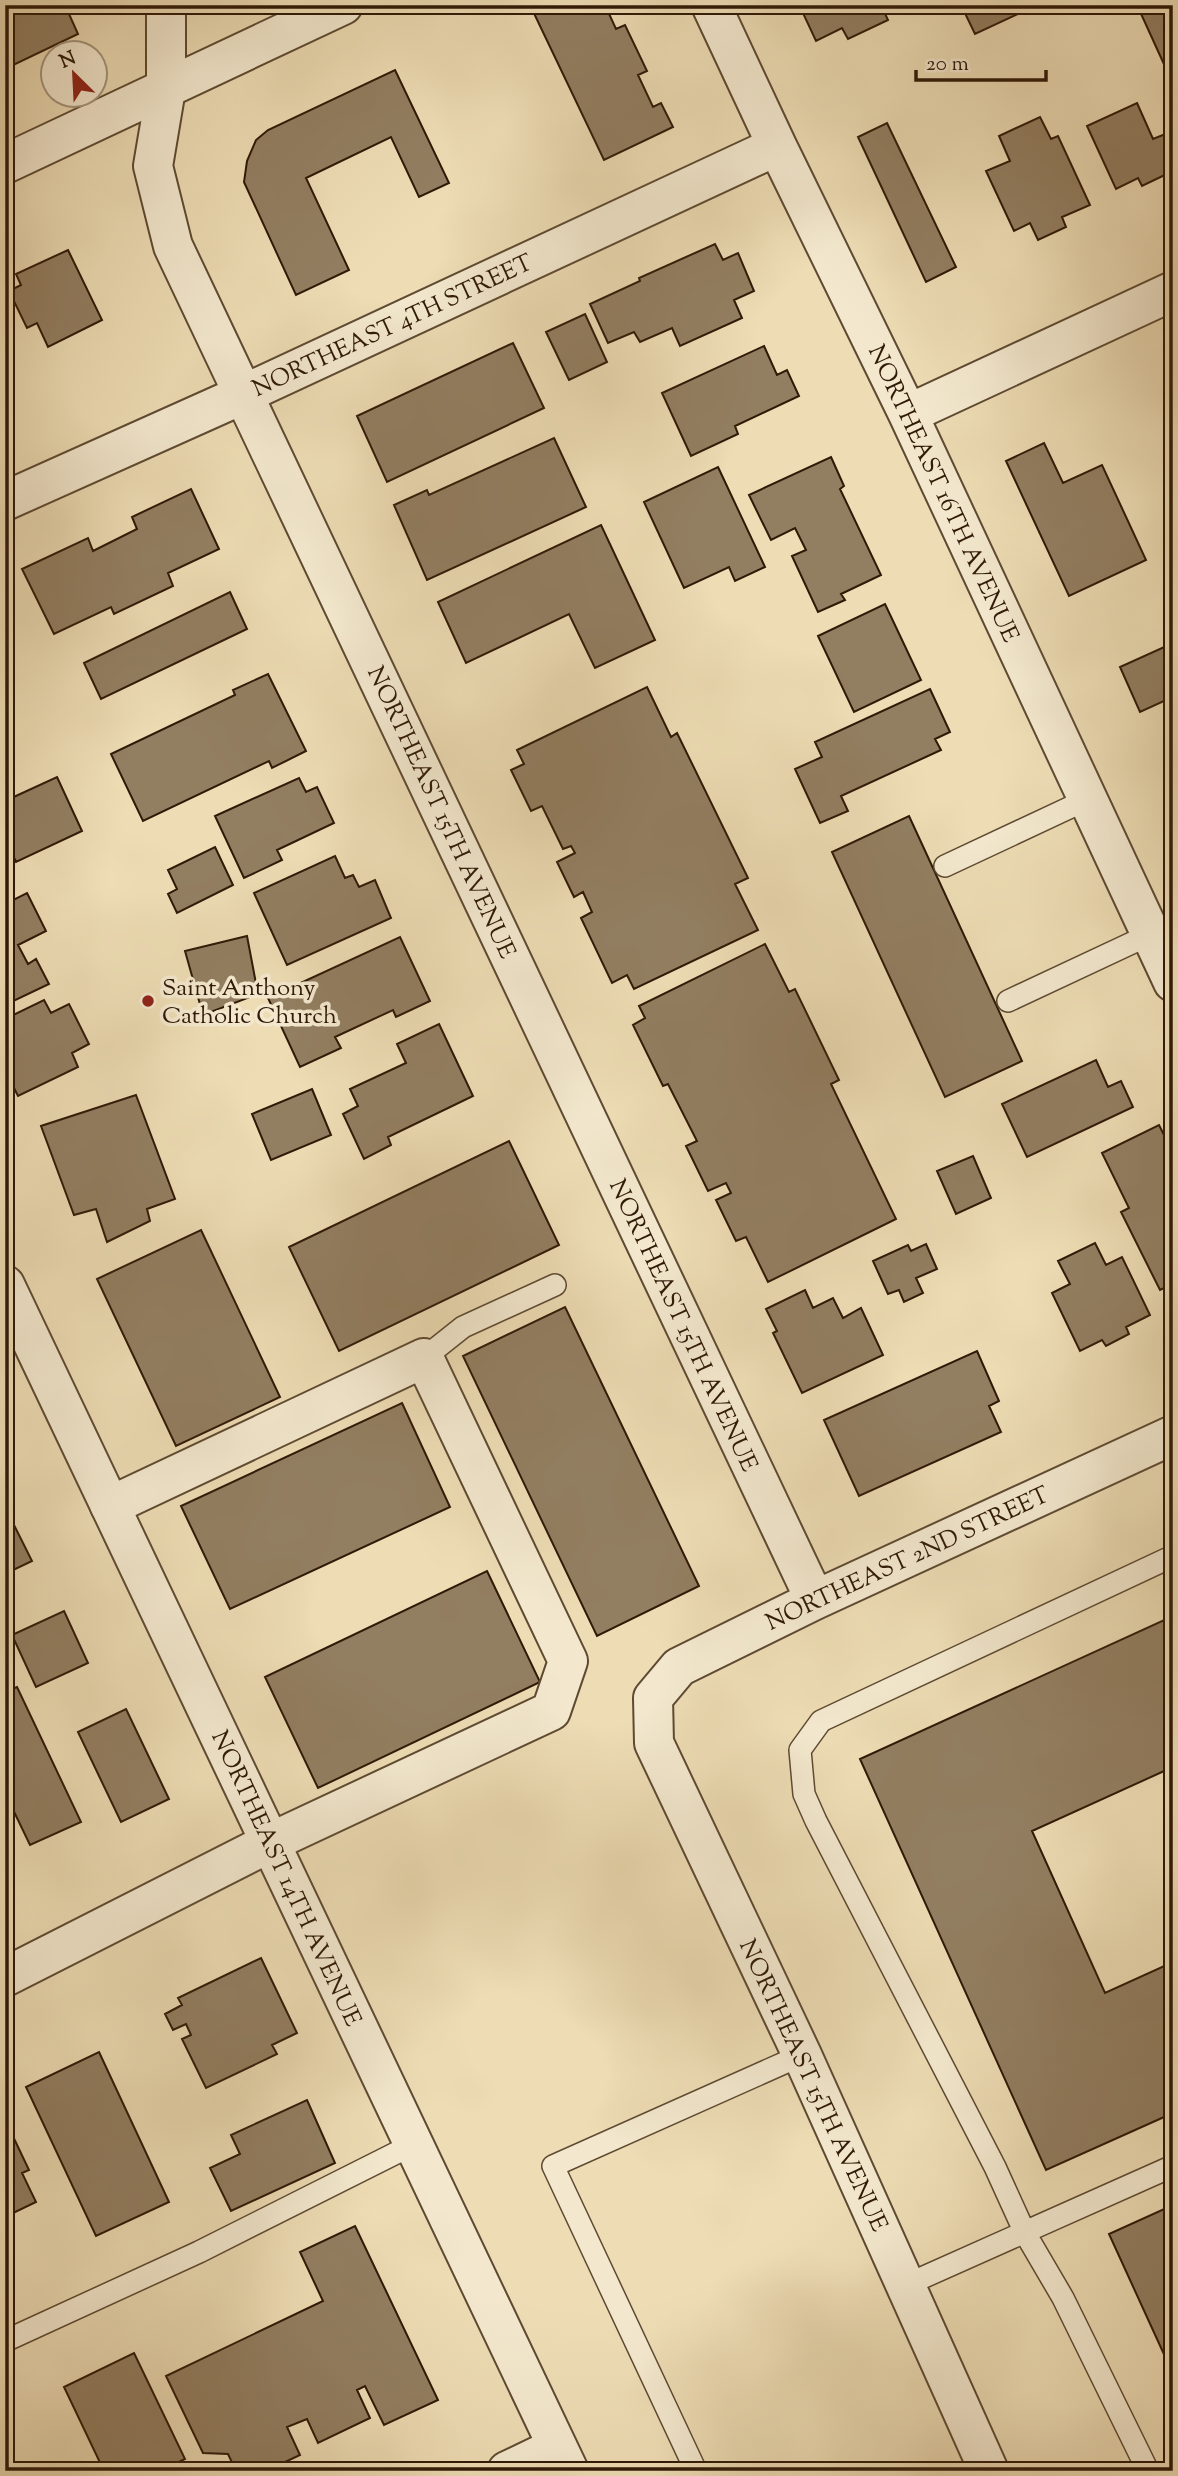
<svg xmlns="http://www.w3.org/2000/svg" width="1178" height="2476" font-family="'Sorts Mill Goudy',serif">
<rect width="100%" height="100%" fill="#eddcb4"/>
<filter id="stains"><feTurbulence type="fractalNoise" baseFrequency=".00286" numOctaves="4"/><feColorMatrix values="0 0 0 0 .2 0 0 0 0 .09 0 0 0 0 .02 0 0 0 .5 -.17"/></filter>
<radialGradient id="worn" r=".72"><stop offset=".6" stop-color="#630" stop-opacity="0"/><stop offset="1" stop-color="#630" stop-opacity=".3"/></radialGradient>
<path fill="#927e61" stroke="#2f1907" stroke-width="2" d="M5,5H65L78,34L5,69Z
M530,5H605L616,29L625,25L647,71L638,75L653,107L661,103L673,127L604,160Z
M813,5H881L888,20L848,39L842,28L816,41L802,11Z
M961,5H1014L1018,14L975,34Z
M1137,5H1160L1165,15L1173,12V84Z
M395,70L449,183L419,197L391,137L306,178L349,270L296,295L244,182L247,161L256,140L268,130Z
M1137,103L1153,139L1173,131V171L1142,186L1138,178L1116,189L1087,126Z
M1040,117L1051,139L1058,136L1090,205L1062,217L1066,227L1038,240L1030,223L1014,231L986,171L1010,161L999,136Z
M887,123L956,267L926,282L858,137Z
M715,244L723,260L738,253L754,291L734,300L742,318L680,346L672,328L640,342L634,332L608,343L590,304L640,281L639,278Z
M68,250L102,320L48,347L37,323L27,328L9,291L21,285L16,274Z
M585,314L607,362L569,380L546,332Z
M513,343L544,408L387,482L357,416Z
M764,346L777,375L787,370L799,396L735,426L738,434L691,456L662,393Z
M554,438L586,507L427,580L394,505L427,490L429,495Z
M1044,443L1063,483L1102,465L1146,560L1069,596L1006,461Z
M831,457L844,486L840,489L881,575L841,594L845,600L818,612L792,556L806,550L795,528L771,540L749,495Z
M718,467L765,567L735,581L729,567L684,588L644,502Z
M191,489L219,549L168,573L173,586L114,614L111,607L54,634L22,569L88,538L93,551L137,529L132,517Z
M601,525L655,640L595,668L569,614L466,663L438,602Z
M230,592L247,629L101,699L84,663Z
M885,604L921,680L854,712L818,636Z
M1173,643V714L1166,700L1140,712L1120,667Z
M268,674L306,751L272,768L269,761L143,821L111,754L235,695L233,690Z
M647,687L671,737L677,733L748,878L735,884L758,930L634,989L627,975L612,983L581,918L592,912L583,892L574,897L557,862L575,853L571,846L563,849L542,806L531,811L511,770L524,764L517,750Z
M930,689L950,732L935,739L941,750L841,796L848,811L820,823L795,769L822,757L815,742Z
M57,777L82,831L16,862L5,838V801Z
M299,778L306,792L317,787L334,823L277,850L282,860L244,878L215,816Z
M909,816L1022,1061L945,1097L832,852Z
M215,847L233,885L177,913L168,894L177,889L168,870Z
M335,856L345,878L353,875L359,887L375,880L391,918L287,965L254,893Z
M27,893L46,931L18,945L28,964L36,959L49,984L5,1005V904Z
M247,936L258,994L203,1015L185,951Z
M400,937L430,1001L396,1017L393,1010L335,1037L341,1048L300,1067L268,998Z
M765,944L789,992L795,989L839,1080L831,1084L896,1219L768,1282L746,1237L736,1241L716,1200L731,1193L726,1183L708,1191L686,1146L697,1141L668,1084L663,1086L633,1025L645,1018L639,1006Z
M44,1000L51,1013L69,1004L89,1044L72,1053L78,1067L18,1096L5,1070V1019Z
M439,1024L473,1096L388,1137L391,1145L364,1159L343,1114L358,1106L350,1089L406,1063L397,1044Z
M1096,1060L1108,1087L1121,1081L1133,1107L1027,1157L1002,1104Z
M312,1089L331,1135L271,1160L252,1114Z
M136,1095L175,1199L147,1209L150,1221L107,1242L96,1209L74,1215L41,1126Z
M1159,1125L1173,1153V1284L1160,1290L1121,1212L1129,1208L1102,1153Z
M509,1141L559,1245L339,1351L289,1247Z
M973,1156L991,1198L956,1214L937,1171Z
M201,1230L280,1397L176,1446L97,1279Z
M1095,1243L1106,1265L1122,1257L1150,1315L1126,1327L1129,1334L1106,1346L1102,1340L1080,1351L1052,1293L1070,1284L1058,1261Z
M926,1244L937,1269L916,1278L923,1293L904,1302L899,1290L888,1294L873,1261L908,1245L911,1251Z
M805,1290L813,1308L833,1298L843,1318L861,1308L883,1355L802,1393L773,1333L777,1331L766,1309Z
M565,1307L699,1586L597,1636L463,1356Z
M977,1351L999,1401L989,1406L1001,1432L859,1496L824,1420Z
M402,1403L450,1507L230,1609L181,1506Z
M5,1507L32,1561L5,1574Z
M487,1571L540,1682L318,1788L265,1677Z
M64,1611L88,1663L36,1687L12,1635Z
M1173,1616V1767L1032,1831L1105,1993L1173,1962V2113L1046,2170L860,1759Z
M17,1687L81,1822L30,1845L5,1793V1692Z
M126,1709L169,1799L121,1822L78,1732Z
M261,1958L297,2033L272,2045L277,2054L206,2088L182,2039L191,2035L186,2024L173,2030L165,2014L182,2005L178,1998Z
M99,2052L169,2202L96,2236L26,2087Z
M307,2100L335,2163L231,2211L210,2168L240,2154L231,2135Z
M9,2128L29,2170L22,2173L36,2202L5,2217V2130Z
M1173,2205V2374L1109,2234Z
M355,2226L438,2400L384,2425L365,2386L357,2390L370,2418L318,2443L307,2419L287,2427L300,2455L266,2471H236L228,2454L203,2453L166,2376L323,2301L300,2252Z
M134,2353L185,2459L160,2471H104L64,2387Z"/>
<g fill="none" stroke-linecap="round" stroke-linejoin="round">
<g stroke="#5e4a32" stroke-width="24">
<path id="service" d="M945,866L1088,799
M1008,1001L1151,934
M424,1358L463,1327L555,1285
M906,2285L1173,2166
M5,2341L199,2252L414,2144
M696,2471L553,2166L802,2055
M1148,2471L1063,2298L1025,2233L995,2167L816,1821L804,1794L800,1750L821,1721L1173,1556"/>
</g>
<g stroke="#5e4a32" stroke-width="42">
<path id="minor" d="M166,5V89L153,166L173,246L815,1600
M711,5L777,146L908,414L1173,982
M5,164L343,5
M908,414L1173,291
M5,501L244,394L777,146
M5,1977L271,1842L551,1711L568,1661L424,1358L110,1506
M507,2471L557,2447
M989,2471L802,2055L654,1743L653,1698L679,1667L815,1600L1173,1435"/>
</g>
<g stroke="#5e4a32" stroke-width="42">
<path id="tertiary" d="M5,1285L569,2471"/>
</g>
<use href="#service" stroke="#f3e8ce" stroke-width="21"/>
<use href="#minor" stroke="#f3e8ce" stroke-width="38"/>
<use href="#tertiary" stroke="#f3e8ce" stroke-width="38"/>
</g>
<circle fill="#8f2418" stroke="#f3e8ce" stroke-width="2.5" cx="148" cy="1001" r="7"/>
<g text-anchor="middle" stroke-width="7" stroke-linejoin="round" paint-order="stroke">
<g font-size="24" fill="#2f1907" stroke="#f3e8ce">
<text transform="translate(392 325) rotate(-25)" y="8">NORTHEAST 4TH STREET</text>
<text transform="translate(944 493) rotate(65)" y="8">NORTHEAST 16TH AVENUE</text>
<text transform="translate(442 812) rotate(65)" y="8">NORTHEAST 15TH AVENUE</text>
<text transform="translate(684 1325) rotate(65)" y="8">NORTHEAST 15TH AVENUE</text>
<text transform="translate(907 1558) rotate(-25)" y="8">NORTHEAST 2ND STREET</text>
<text transform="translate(287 1878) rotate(65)" y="8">NORTHEAST 14TH AVENUE</text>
<text transform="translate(814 2085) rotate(65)" y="8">NORTHEAST 15TH AVENUE</text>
</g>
<g font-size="24" fill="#2f1907" stroke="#f3e8ce" text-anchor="start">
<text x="162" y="995">Saint Anthony<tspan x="162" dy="28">Catholic Church</tspan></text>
</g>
</g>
<rect width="1178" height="2476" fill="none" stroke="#eddcb4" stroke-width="28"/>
<rect x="7" y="7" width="1164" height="2462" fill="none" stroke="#2f1907" stroke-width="3.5"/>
<rect x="14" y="14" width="1150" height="2448" fill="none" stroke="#2f1907" stroke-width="2"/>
<g transform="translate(74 74) rotate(336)"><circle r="33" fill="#f3e8ce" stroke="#a5957e" stroke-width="2"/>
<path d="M0-5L12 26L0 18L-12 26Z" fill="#8f2418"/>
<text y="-10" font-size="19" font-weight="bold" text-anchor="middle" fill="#2f1907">N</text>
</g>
<path d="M916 70v10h130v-10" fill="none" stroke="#2f1907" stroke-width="3.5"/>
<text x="926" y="70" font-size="21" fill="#2f1907" stroke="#f3e8ce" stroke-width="5" paint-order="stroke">20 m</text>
<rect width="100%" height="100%" filter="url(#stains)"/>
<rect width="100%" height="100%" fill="url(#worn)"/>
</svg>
